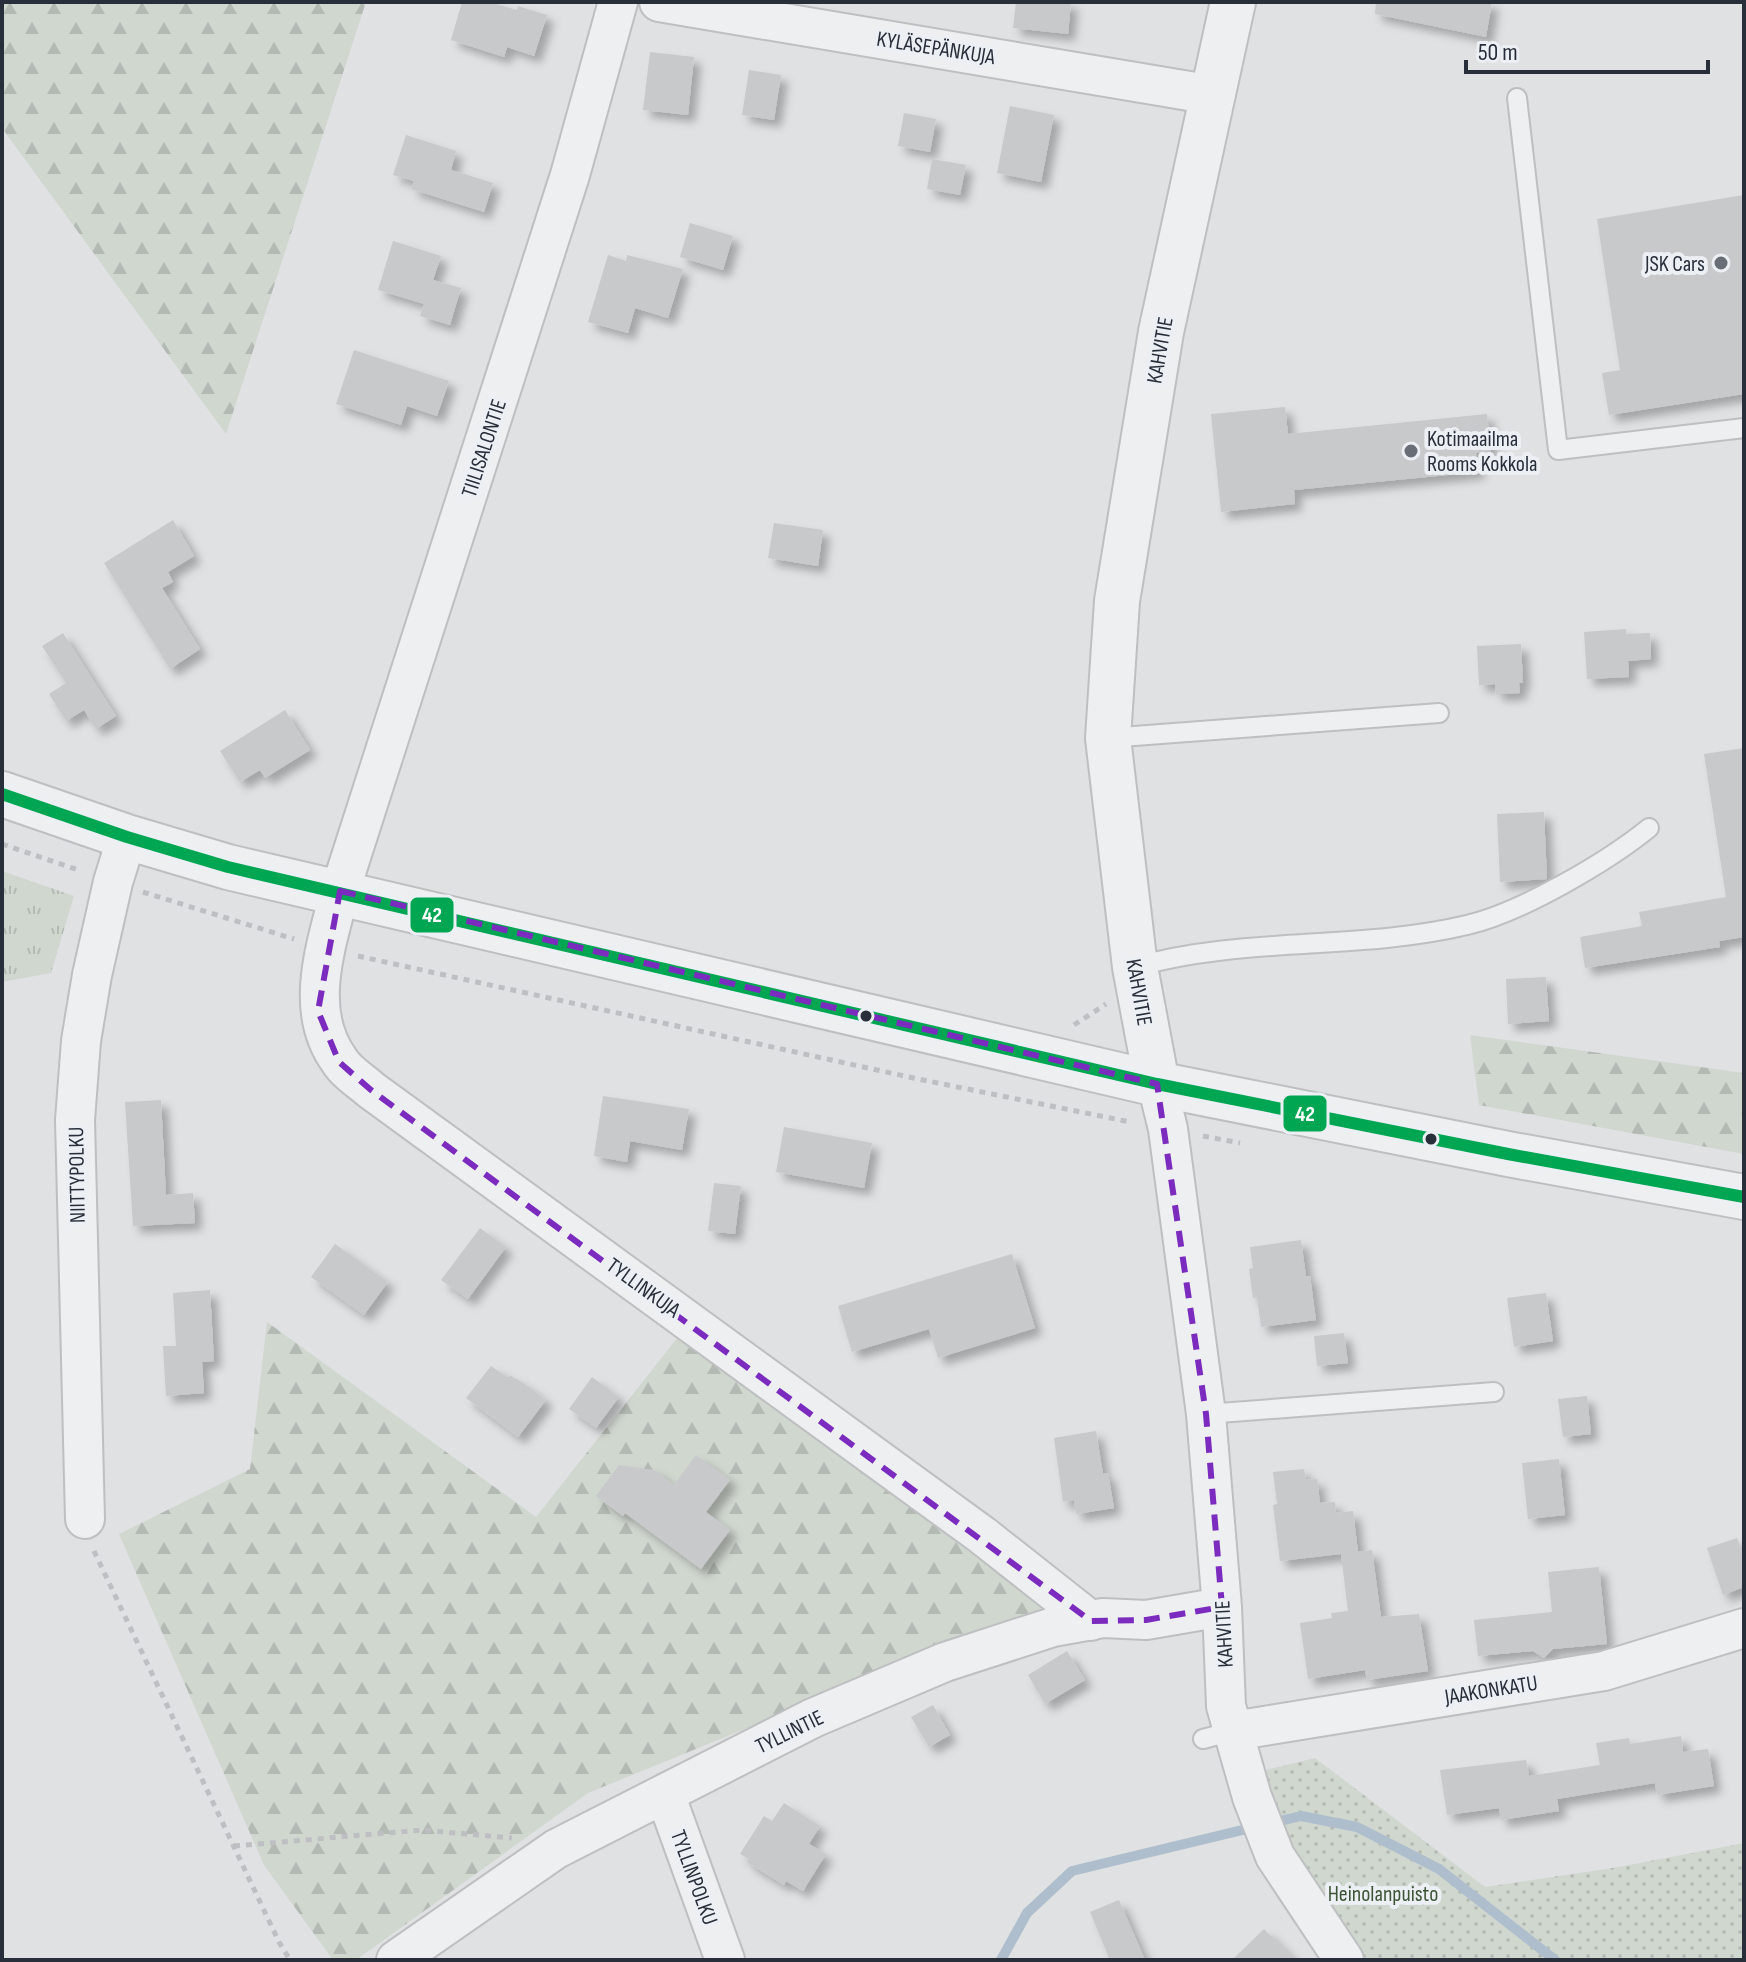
<svg xmlns="http://www.w3.org/2000/svg" width="1746" height="1962" font-family="'Sofia Sans Condensed',sans-serif">
<defs>
<pattern id="grass-tufts" width="24" height="20" patternUnits="userSpaceOnUse" patternTransform="scale(2)"><rect width="24" height="20" fill="#d0d7cf"/><path d="M3 7l-1-3M5 7V3M7 7l1-3M15 17l-1-3M17 17v-4M19 17l1-3" fill="none" stroke="#b3b9b3"/></pattern>
<pattern id="forest-firs" width="22" height="20" patternUnits="userSpaceOnUse" patternTransform="scale(2)"><rect width="22" height="20" fill="#d0d7cf"/><path d="M5 1l3.5 6h-7zM16 11l3.5 6h-7z" fill="#b3b9b3"/></pattern>
<pattern id="park-dots" width="8" height="8" patternUnits="userSpaceOnUse" patternTransform="scale(2)"><rect width="8" height="8" fill="#d0d7cf"/><path d="M2 2h.1M6 6h.1" fill="none" stroke="#b3b9b3" stroke-width="1.8" stroke-linecap="round"/></pattern>
<filter id="shadow"><feDropShadow dx="7" dy="7" stdDeviation="4" flood-color="#0004"/></filter>
</defs>
<rect width="100%" height="100%" fill="#dfe1e3"/>
<path fill="url(#grass-tufts)" d="M2,871L74,896L51,973L2,982Z"/>
<path fill="url(#forest-firs)" d="M2,2H366L226,434L2,128Z
M1470,1035L1744,1073V1154L1479,1105Z
M267,1322L536,1517L678,1337L1044,1607L588,1793L356,1960H333L264,1865L119,1534L250,1469Z"/>
<path fill="url(#park-dots)" d="M1315,1758L1485,1887L1619,1867L1744,1843V1960H1347L1245,1775Z"/>
<g fill="none" stroke-linecap="round" stroke-linejoin="round">
<path stroke="#afbecd" stroke-width="10" d="M1001,1960L1027,1913L1072,1871L1301,1816L1357,1827L1439,1869L1555,1960"/>
</g>
<path fill="#c7c9cb" filter="url(#shadow)" d="M462,2H489L517,10L518,6L547,15L534,56L507,47L504,57L451,40Z
M1016,2H1071L1068,34L1013,28Z
M1376,2H1492L1486,37L1375,14Z
M650,52L694,57L688,115L643,110Z
M749,70L781,75L774,120L742,115Z
M1010,106L1054,115L1041,182L997,173Z
M904,113L936,119L930,152L898,146Z
M406,135L456,151L451,170L493,183L484,212L411,189L414,181L393,175Z
M932,159L966,165L960,195L927,189Z
M1744,195V394L1609,415L1602,373L1620,370L1597,219Z
M690,223L733,236L723,270L680,257Z
M393,241L441,256L433,280L461,288L450,325L420,316L424,304L378,290Z
M608,255L626,261L627,255L683,269L668,318L635,308L628,333L588,322Z
M354,350L449,381L437,416L407,406L401,425L336,404Z
M1285,407L1288,434L1487,414L1491,451L1476,453L1478,472L1294,490L1295,504L1221,512L1211,414Z
M173,520L194,556L168,572L173,582L162,588L200,649L170,669L104,563Z
M774,523L823,530L818,566L768,558Z
M1626,629V634L1650,633L1651,659L1628,661L1629,677L1587,679L1584,632Z
M63,633L116,716L96,729L84,710L66,721L49,694L66,683L42,646Z
M1521,644L1523,683H1519L1520,693L1496,694L1495,684L1479,685L1477,646Z
M285,710L310,750L265,778L260,770L240,782L220,751Z
M1744,748V937L1719,941L1720,947L1585,968L1580,937L1642,926L1639,912L1726,897L1704,754Z
M1544,812L1547,879L1500,882L1497,814Z
M1546,977L1549,1021L1508,1024L1506,979Z
M603,1096L689,1109L682,1150L630,1141L627,1162L594,1156Z
M161,1100L166,1195L193,1193L195,1223L133,1226L125,1102Z
M784,1127L872,1143L864,1188L776,1172Z
M714,1183L741,1186L735,1234L708,1231Z
M480,1228L506,1247L468,1299L441,1280Z
M1301,1240L1306,1276H1310L1316,1320L1261,1327L1257,1297L1253,1298L1249,1269L1253,1268L1250,1247Z
M335,1244L388,1282L364,1315L311,1277Z
M1012,1254L1035,1328L938,1358L929,1329L852,1352L838,1306Z
M210,1290L214,1361L202,1362L204,1393L166,1396L163,1346H176L173,1293Z
M1546,1293L1553,1341L1514,1347L1507,1298Z
M1344,1333L1348,1363L1317,1366L1314,1336Z
M491,1366L507,1377L511,1376L525,1384L546,1400L518,1437L466,1398Z
M592,1377L619,1397L596,1428L569,1409Z
M1587,1396L1591,1434L1563,1437L1558,1399Z
M1096,1431L1103,1474L1108,1473L1114,1508L1076,1514L1074,1500L1063,1502L1054,1438Z
M696,1455L730,1480L706,1512L730,1530L701,1569L625,1513L623,1516L596,1496L619,1465L654,1470L674,1485Z
M1559,1459L1565,1515L1528,1519L1522,1463Z
M1304,1469L1306,1480L1317,1479L1320,1503L1335,1502L1336,1513L1353,1511L1358,1552L1280,1561L1273,1505L1277,1504L1273,1472Z
M1737,1538L1744,1558V1587L1723,1595L1707,1548Z
M1372,1550L1381,1617L1419,1614L1428,1671L1367,1680L1365,1670L1308,1679L1300,1623L1332,1618L1331,1613L1348,1611L1341,1554Z
M1599,1567L1607,1644L1553,1649L1544,1658L1533,1651L1478,1656L1474,1620L1552,1612L1548,1572Z
M1067,1651L1085,1680L1045,1704L1028,1675Z
M933,1705L950,1735L929,1747L911,1717Z
M1681,1736L1683,1752L1708,1749L1714,1786L1657,1795L1655,1783L1557,1799L1559,1811L1501,1820L1499,1808L1447,1815L1440,1770L1526,1760L1529,1776L1600,1765L1596,1743L1629,1738L1630,1744Z
M784,1803L820,1826L809,1844L826,1854L803,1891L786,1881L784,1885L747,1862L749,1859L740,1854L764,1816L772,1821Z
M1119,1900L1145,1960H1110L1090,1912Z
M1264,1929L1295,1960H1232Z"/>
<g fill="none" stroke-linecap="round" stroke-linejoin="round">
<g stroke="#bdbfc1" stroke-width="22">
<path id="service" d="M1517,98L1558,450L1744,428
M1108,738L1439,713
M1135,967C1243,936 1358,951 1467,925C1520,913 1607,862 1649,828
M1206,1414L1494,1392
M1203,1739L1233,1731"/>
</g>
<g stroke="#bdbfc1" stroke-width="42">
<path id="minor" d="M618,2L570,175L340,891C326,946 303,1010 339,1060C346,1072 361,1081 371,1090L982,1535L1091,1621
M659,2L1213,95
M1157,1084L1168,1129L1206,1414L1222,1607L1226,1706L1252,1797L1275,1856L1344,1960
M85,1519L75,1120L81,1041L92,975L113,882L127,837
M1233,1731L1604,1671L1744,1628
M665,1794L725,1960
M396,1960L556,1849L813,1718L945,1662L1053,1627L1103,1618L1146,1620L1222,1607"/>
</g>
<g stroke="#bdbfc1" stroke-width="48">
<path id="tertiary" d="M2,794L127,837L228,867L1157,1084L1508,1154L1744,1197
M1157,1084L1135,967L1108,738L1117,601L1161,332L1233,2"/>
</g>
<path stroke="#bdbfc2" stroke-width="5" stroke-dasharray="6 6" stroke-linecap="butt" d="M2,844L81,871
M143,892L294,939
M358,956L918,1079L1130,1122
M1074,1025L1106,1004
M1203,1136L1240,1143
M94,1551L279,1942L290,1960
M234,1846L422,1830L512,1838"/>
<use href="#service" stroke="#eeeff0" stroke-width="18"/>
<use href="#minor" stroke="#eeeff0" stroke-width="38"/>
<use href="#tertiary" stroke="#eeeff0" stroke-width="44"/>
<g stroke="#eceff3" stroke-width="18">
<path id="bus-1" d="M2,794L127,837L228,867L1157,1084L1508,1154L1744,1197"/>
</g>
<use href="#bus-1" stroke="#00a651" stroke-width="12"/>
</g>
<path fill="none" stroke="#7b2cbf" stroke-width="6" stroke-dasharray="16 10" stroke-linejoin="round" d="M340,891L1157,1084L1206,1414L1222,1607L1146,1620L1091,1621L371,1090L339,1062L318,1011Z"/>
<g fill="#686d76" stroke="#eceff3" stroke-width="3">
<circle cx="1721" cy="263" r="8"/>
<circle cx="1411" cy="451" r="8"/>
</g>
<g fill="#282f3b" stroke="#eceff3" stroke-width="3">
<circle cx="866" cy="1016" r="7"/>
<circle cx="1431" cy="1139" r="7"/>
</g>
<g text-anchor="middle" stroke-width="8" stroke-linejoin="round" paint-order="stroke">
<g font-size="22" fill="#282f3b" stroke="#eceff3">
<text transform="translate(936 47) rotate(9)" y="8">KYLÄSEPÄNKUJA</text>
<text transform="translate(1159 350) rotate(-80)" y="8">KAHVITIE</text>
<text transform="translate(483 448) rotate(-72)" y="8">TIILISALONTIE</text>
<text transform="translate(1140 992) rotate(80)" y="8">KAHVITIE</text>
<text transform="translate(76 1175) rotate(-91)" y="8">NIITTYPOLKU</text>
<text transform="translate(644 1287) rotate(36)" y="8">TYLLINKUJA</text>
<text transform="translate(1223 1634) rotate(-93)" y="8">KAHVITIE</text>
<text transform="translate(1491 1689) rotate(-9)" y="8">JAAKONKATU</text>
<text transform="translate(789 1731) rotate(-26)" y="8">TYLLINTIE</text>
<text transform="translate(695 1877) rotate(70)" y="8">TYLLINPOLKU</text>
</g>
<g font-size="22" fill="#282f3b" stroke="#eceff3" text-anchor="end">
<text x="1705" y="271">JSK Cars</text>
<text x="1427" y="446" text-anchor="start">Kotimaailma<tspan x="1427" dy="25">Rooms Kokkola</tspan></text>
</g>
<g font-size="22" fill="#3d5536" stroke="#eceff3">
<text x="1383" y="1901">Heinolanpuisto</text>
</g>
</g>
<g stroke="#eceff3" stroke-width="3">
<rect x="409" y="896" width="46" height="38" rx="8" fill="#00a651"/>
<rect x="1282" y="1094" width="46" height="39" rx="8" fill="#00a651"/>
</g>
<g font-size="22" text-anchor="middle" font-weight="bold" fill="#fff">
<text x="432" y="922">42</text>
<text x="1305" y="1121">42</text>
</g>
<rect width="1746" height="1962" fill="none" stroke="#282f3b" stroke-width="8"/>
<path d="M1466 60v12h242v-12" fill="none" stroke="#282f3b" stroke-width="4"/>
<text x="1478" y="60" font-size="24" fill="#282f3b" stroke="#eceff3" stroke-width="6" paint-order="stroke">50 m</text>
</svg>
